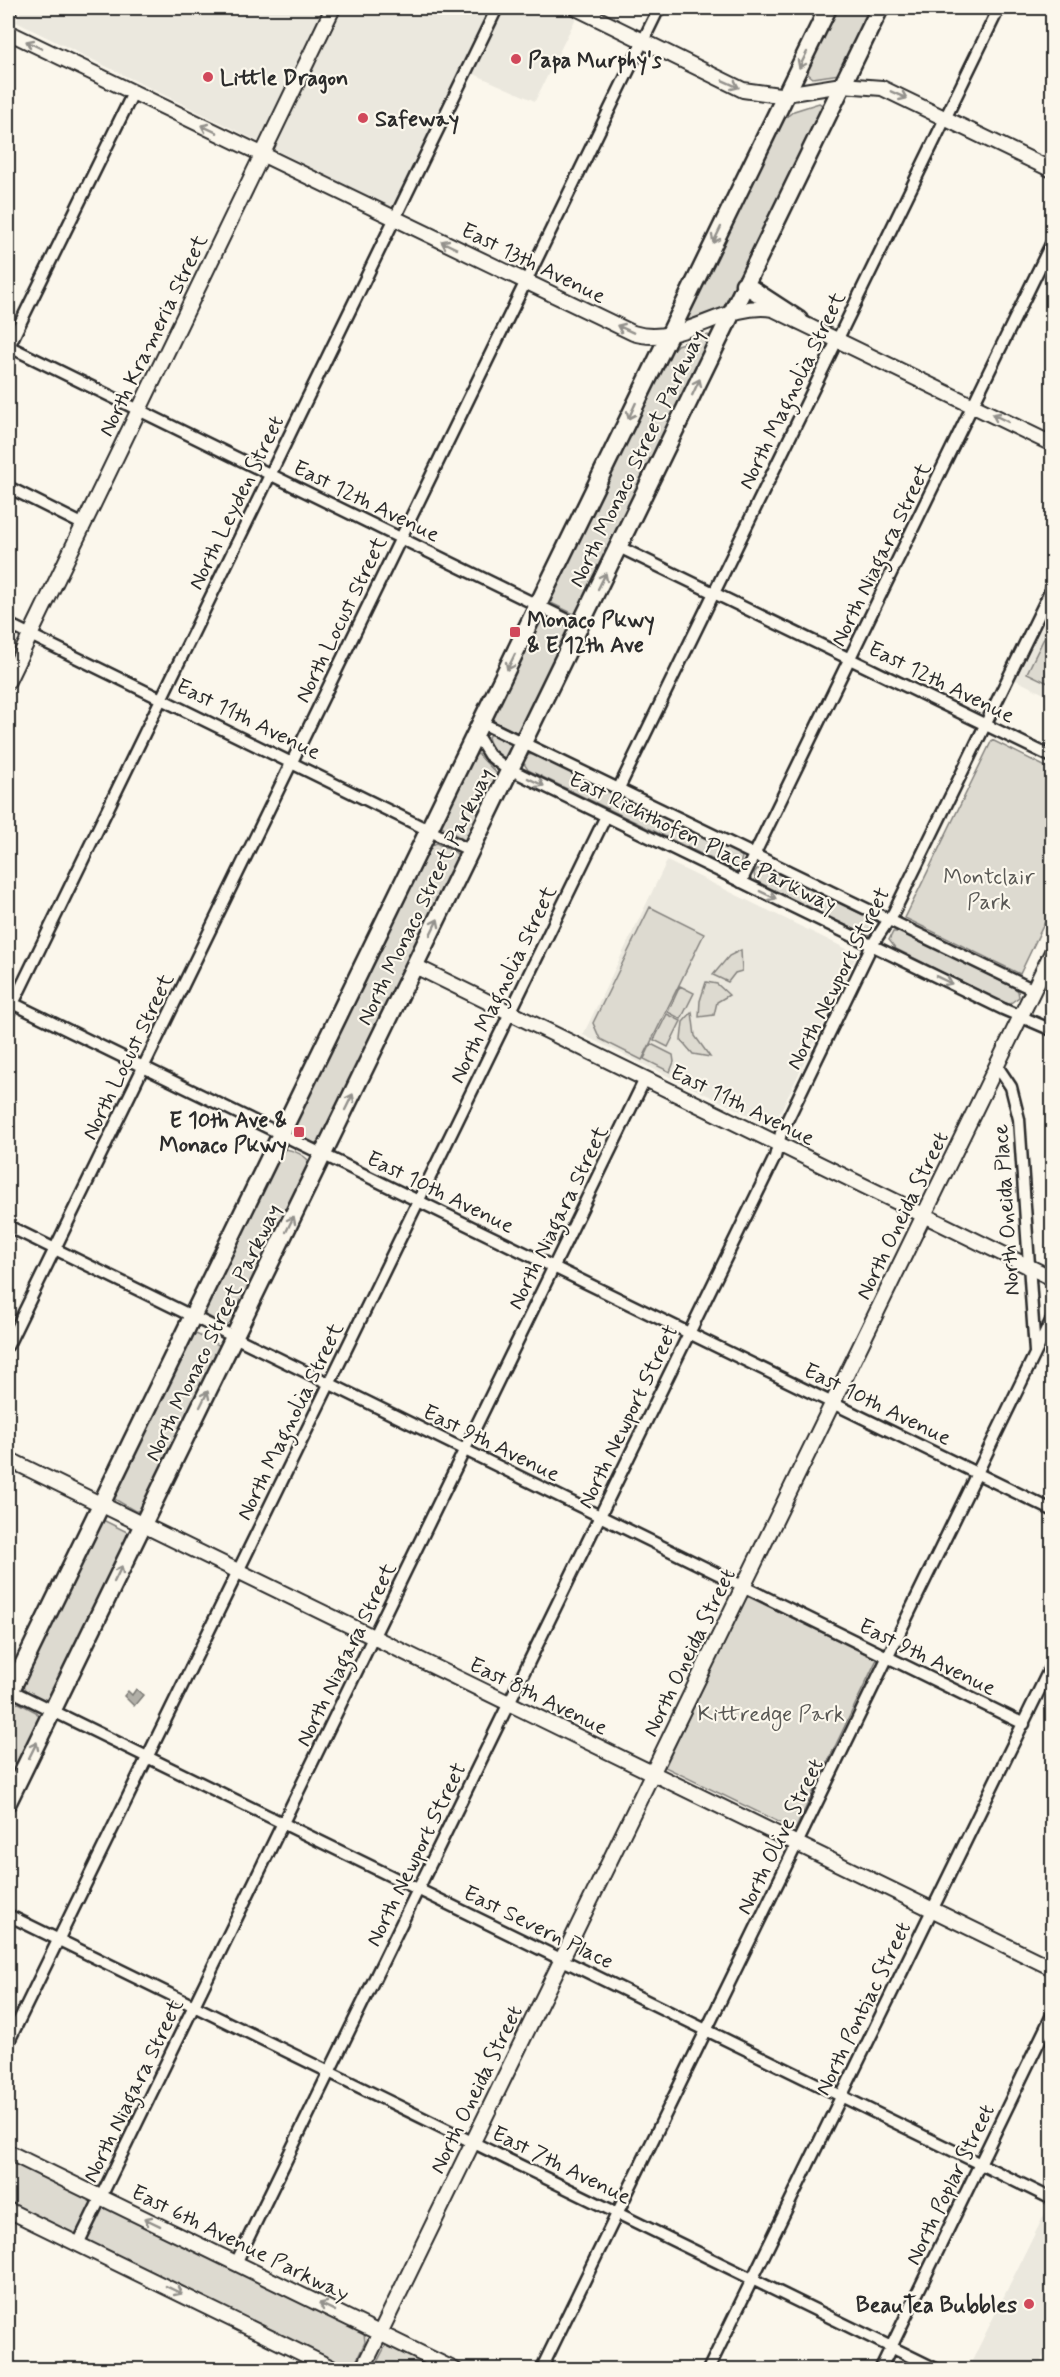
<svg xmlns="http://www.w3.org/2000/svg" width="1060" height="2377" font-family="Mynerve,sans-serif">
<rect width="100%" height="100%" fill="#fbf7ec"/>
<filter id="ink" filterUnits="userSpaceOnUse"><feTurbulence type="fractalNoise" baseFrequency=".0167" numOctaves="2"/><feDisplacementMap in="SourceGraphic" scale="12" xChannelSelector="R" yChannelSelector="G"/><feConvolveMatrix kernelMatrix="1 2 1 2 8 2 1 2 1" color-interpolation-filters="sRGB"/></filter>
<g filter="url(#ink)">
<path fill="#ebe8de" d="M22,8H558L577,16L535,101L474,74L391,207L16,22Z
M1052,607V698L1016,680Z
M667,861L857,954L773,1127L583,1035Z
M1049,2205L1052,2206V2339L1037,2369H968Z"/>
<path fill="#dddad0" stroke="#84827e" stroke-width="1.5" d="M836,8H874L840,74L813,78L808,74V69Z
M819,103L824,106L728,308L689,322L687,318L784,119L794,111Z
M708,335L713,340L576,615L551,603L552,593L669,354L677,345Z
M548,617L570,628L522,730L515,732L492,720L491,716L537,625Z
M1048,630L1052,632V678L1050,684L1027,673Z
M492,732L513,744L508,758C497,758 490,747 488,737Z
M992,740L1052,770V907L1020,974L905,918Z
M478,754L499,776L468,840H464L440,825L472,757Z
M534,754L737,853L742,857L740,866L730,868L528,770L523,762L528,755Z
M436,843L455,852L460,858L320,1143H313L292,1130L428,848Z
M767,868L866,916L871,920L872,927L866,933L860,932L760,883L755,879L754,873L757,869Z
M650,907L704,934L642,1060L600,1039L593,1023Z
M893,932H901L1013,987L1018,991L1019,997L1008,1005L896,949L889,940Z
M741,950L742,971L735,973L728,982L713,975L729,956Z
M706,982L717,984L729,995L717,1002L714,1015L699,1017L700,1001Z
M680,986L694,993L681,1019L668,1012Z
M692,1012L695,1036L710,1057L693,1054L681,1040L683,1022Z
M667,1014L681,1021L668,1047L654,1040Z
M651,1044L673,1055L674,1062L670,1072L644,1059Z
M283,1149C292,1149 308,1156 311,1165L233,1326H224L203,1313Z
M196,1334L221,1346L142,1511H135L111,1497L192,1336Z
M103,1520L127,1532L126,1541L50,1698L44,1700L26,1691L21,1684L99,1522Z
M747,1596L877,1659L795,1830L665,1767Z
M19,1703L36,1712L40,1718L8,1788V1711L12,1704Z
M8,2159L364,2334L365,2342L354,2366L346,2369L8,2203Z
M386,2345H390L440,2370H373Z"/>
<path fill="#b1afa7" stroke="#7b7a75" stroke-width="1.5" d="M136,1689L143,1695L134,1706L124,1696L128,1691L132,1695Z"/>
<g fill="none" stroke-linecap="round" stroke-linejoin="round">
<g stroke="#2b2b2b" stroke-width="15">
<path id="street" d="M8,15L11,8
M8,346L580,626
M8,348L133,93
M8,487L84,525
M619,547L1052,757
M8,624L471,851
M482,723L1034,990
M476,734L489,755L503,766L1003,1009L1052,1030
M618,790L999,8
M741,882L1052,242
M8,1001L1052,1510
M8,1014L497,8
M997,1066L1011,1087L1019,1119L1035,1352
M8,1226L1024,1724
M8,1345L659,8
M8,1689L1052,2199
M8,1915L938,2370
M8,2043L606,816
M78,2244L645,1079
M236,2263L775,1157L781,1133L872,945L894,912L1052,588
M541,2370L1052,1319
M708,2370L1052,1664
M880,2370L1052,2015"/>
</g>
<g stroke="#2b2b2b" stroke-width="18">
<path id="secondary" d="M576,8L743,90L779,95L842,85L882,88L1052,170
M8,32L633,333C681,348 724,301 773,309L1052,444
M8,681L333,8
M415,966L1052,1278
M8,1459L1052,1968
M8,2152L455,2370
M8,2210L336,2370
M362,2370L1052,952"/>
</g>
<g stroke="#2b2b2b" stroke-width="21">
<path id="primary" d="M744,284L799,320
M8,1696L828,8
M8,1802L880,8"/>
</g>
<use href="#street" stroke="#fbf7ec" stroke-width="10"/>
<use href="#secondary" stroke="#fbf7ec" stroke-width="14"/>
<use href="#primary" stroke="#fbf7ec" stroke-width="16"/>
</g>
<defs><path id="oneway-shaft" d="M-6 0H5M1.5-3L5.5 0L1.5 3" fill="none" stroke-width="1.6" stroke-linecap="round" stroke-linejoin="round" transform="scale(1.5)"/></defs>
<g stroke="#93918c">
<use href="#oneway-shaft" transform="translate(34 45) rotate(-154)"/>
<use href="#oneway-shaft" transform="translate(803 60) rotate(116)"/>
<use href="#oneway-shaft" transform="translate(731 84) rotate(24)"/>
<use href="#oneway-shaft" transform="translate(899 95) rotate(24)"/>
<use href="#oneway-shaft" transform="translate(209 129) rotate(-155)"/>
<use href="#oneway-shaft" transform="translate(717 235) rotate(116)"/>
<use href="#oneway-shaft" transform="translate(449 245) rotate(-154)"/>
<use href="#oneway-shaft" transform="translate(625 329) rotate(-156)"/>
<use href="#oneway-shaft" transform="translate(696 387) rotate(-65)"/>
<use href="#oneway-shaft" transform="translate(632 411) rotate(115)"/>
<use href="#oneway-shaft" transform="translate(1000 418) rotate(-154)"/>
<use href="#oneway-shaft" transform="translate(602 581) rotate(-64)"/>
<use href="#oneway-shaft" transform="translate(511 662) rotate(116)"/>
<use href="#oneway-shaft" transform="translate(536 782) rotate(26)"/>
<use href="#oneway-shaft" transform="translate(768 895) rotate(26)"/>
<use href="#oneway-shaft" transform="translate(434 927) rotate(-64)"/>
<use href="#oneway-shaft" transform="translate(944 980) rotate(26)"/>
<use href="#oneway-shaft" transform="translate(349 1102) rotate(-64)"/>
<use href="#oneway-shaft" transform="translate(290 1224) rotate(-64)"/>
<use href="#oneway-shaft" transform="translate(204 1399) rotate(-64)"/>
<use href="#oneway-shaft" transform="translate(118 1574) rotate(-64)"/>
<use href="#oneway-shaft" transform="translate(33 1750) rotate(-64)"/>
<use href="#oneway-shaft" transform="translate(152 2222) rotate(-154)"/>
<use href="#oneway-shaft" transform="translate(174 2290) rotate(26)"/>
<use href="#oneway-shaft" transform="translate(327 2307) rotate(-154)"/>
</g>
</g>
<g fill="#d1495b" stroke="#fbf7ec" stroke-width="2">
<circle cx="516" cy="59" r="6"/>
<circle cx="208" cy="77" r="6"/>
<circle cx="363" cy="118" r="6"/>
<rect x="509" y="626" width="12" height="12" rx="3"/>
<rect x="293" y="1126" width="12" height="12" rx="3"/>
<circle cx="1029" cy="2304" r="6"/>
</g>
<g text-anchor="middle" stroke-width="4.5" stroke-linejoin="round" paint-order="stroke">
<g font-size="22" font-weight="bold" fill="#2b2b2b" stroke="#fbf7ec" text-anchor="start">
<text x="528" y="67">Papa Murphy's</text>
<text x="220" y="85">Little Dragon</text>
<text x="375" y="126">Safeway</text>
<text x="527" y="627">Monaco Pkwy<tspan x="527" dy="25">&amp; E 12th Ave</tspan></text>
<text x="287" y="1127" text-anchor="end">E 10th Ave &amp;<tspan x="287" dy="25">Monaco Pkwy</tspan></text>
<text x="1017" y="2312" text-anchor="end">BeauTea Bubbles</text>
</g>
<g font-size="22" fill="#2b2b2b" stroke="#fbf7ec">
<text transform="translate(534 262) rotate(26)" y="8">East 13th Avenue</text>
<text transform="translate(152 335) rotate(-64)" y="8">North Krameria Street</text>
<text transform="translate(791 390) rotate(-64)" y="8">North Magnolia Street</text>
<text transform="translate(636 458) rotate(-64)" y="8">North Monaco Street Parkway</text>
<text transform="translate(367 500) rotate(26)" y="8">East 12th Avenue</text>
<text transform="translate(235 502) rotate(-64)" y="8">North Leyden Street</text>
<text transform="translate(880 554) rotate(-64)" y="8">North Niagara Street</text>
<text transform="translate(340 619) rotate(-64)" y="8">North Locust Street</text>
<text transform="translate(942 681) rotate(26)" y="8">East 12th Avenue</text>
<text transform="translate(249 718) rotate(26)" y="8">East 11th Avenue</text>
<text transform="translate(703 841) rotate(26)" y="8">East Richthofen Place Parkway</text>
<text transform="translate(424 896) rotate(-64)" y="8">North Monaco Street Parkway</text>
<text transform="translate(837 978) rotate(-63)" y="8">North Newport Street</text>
<text transform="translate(502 984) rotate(-64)" y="8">North Magnolia Street</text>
<text transform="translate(127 1056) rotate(-64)" y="8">North Locust Street</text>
<text transform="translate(743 1104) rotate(26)" y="8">East 11th Avenue</text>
<text transform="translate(441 1191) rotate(26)" y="8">East 10th Avenue</text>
<text transform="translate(1005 1210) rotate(-94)" y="8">North Oneida Place</text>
<text transform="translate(901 1215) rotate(-64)" y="8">North Oneida Street</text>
<text transform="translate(557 1217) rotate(-64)" y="8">North Niagara Street</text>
<text transform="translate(212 1332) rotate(-64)" y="8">North Monaco Street Parkway</text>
<text transform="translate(878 1403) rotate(26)" y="8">East 10th Avenue</text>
<text transform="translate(627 1416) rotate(-64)" y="8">North Newport Street</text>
<text transform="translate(289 1421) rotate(-64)" y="8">North Magnolia Street</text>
<text transform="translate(492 1442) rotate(26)" y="8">East 9th Avenue</text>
<text transform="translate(688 1652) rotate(-64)" y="8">North Oneida Street</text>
<text transform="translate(345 1654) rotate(-64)" y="8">North Niagara Street</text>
<text transform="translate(928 1656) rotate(26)" y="8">East 9th Avenue</text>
<text transform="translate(539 1695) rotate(26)" y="8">East 8th Avenue</text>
<text transform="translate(779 1836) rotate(-64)" y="8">North Olive Street</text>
<text transform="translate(415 1854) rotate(-64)" y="8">North Newport Street</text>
<text transform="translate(539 1926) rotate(26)" y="8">East Severn Place</text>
<text transform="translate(862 2008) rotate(-64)" y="8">North Pontiac Street</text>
<text transform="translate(475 2089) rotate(-64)" y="8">North Oneida Street</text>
<text transform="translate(132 2090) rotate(-64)" y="8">North Niagara Street</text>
<text transform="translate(562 2164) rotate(26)" y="8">East 7th Avenue</text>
<text transform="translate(949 2184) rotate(-64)" y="8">North Poplar Street</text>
<text transform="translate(241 2242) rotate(26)" y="8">East 6th Avenue Parkway</text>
</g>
<g font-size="22" fill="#585754" stroke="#fbf7ec">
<text x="989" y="884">Montclair<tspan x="989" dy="25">Park</tspan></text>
<text x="771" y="1721">Kittredge Park</text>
</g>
</g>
<rect width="1060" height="2377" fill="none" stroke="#fbf7ec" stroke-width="30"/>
<rect x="15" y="15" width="1030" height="2347" fill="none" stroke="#2b2b2b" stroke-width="2" filter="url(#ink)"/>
</svg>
